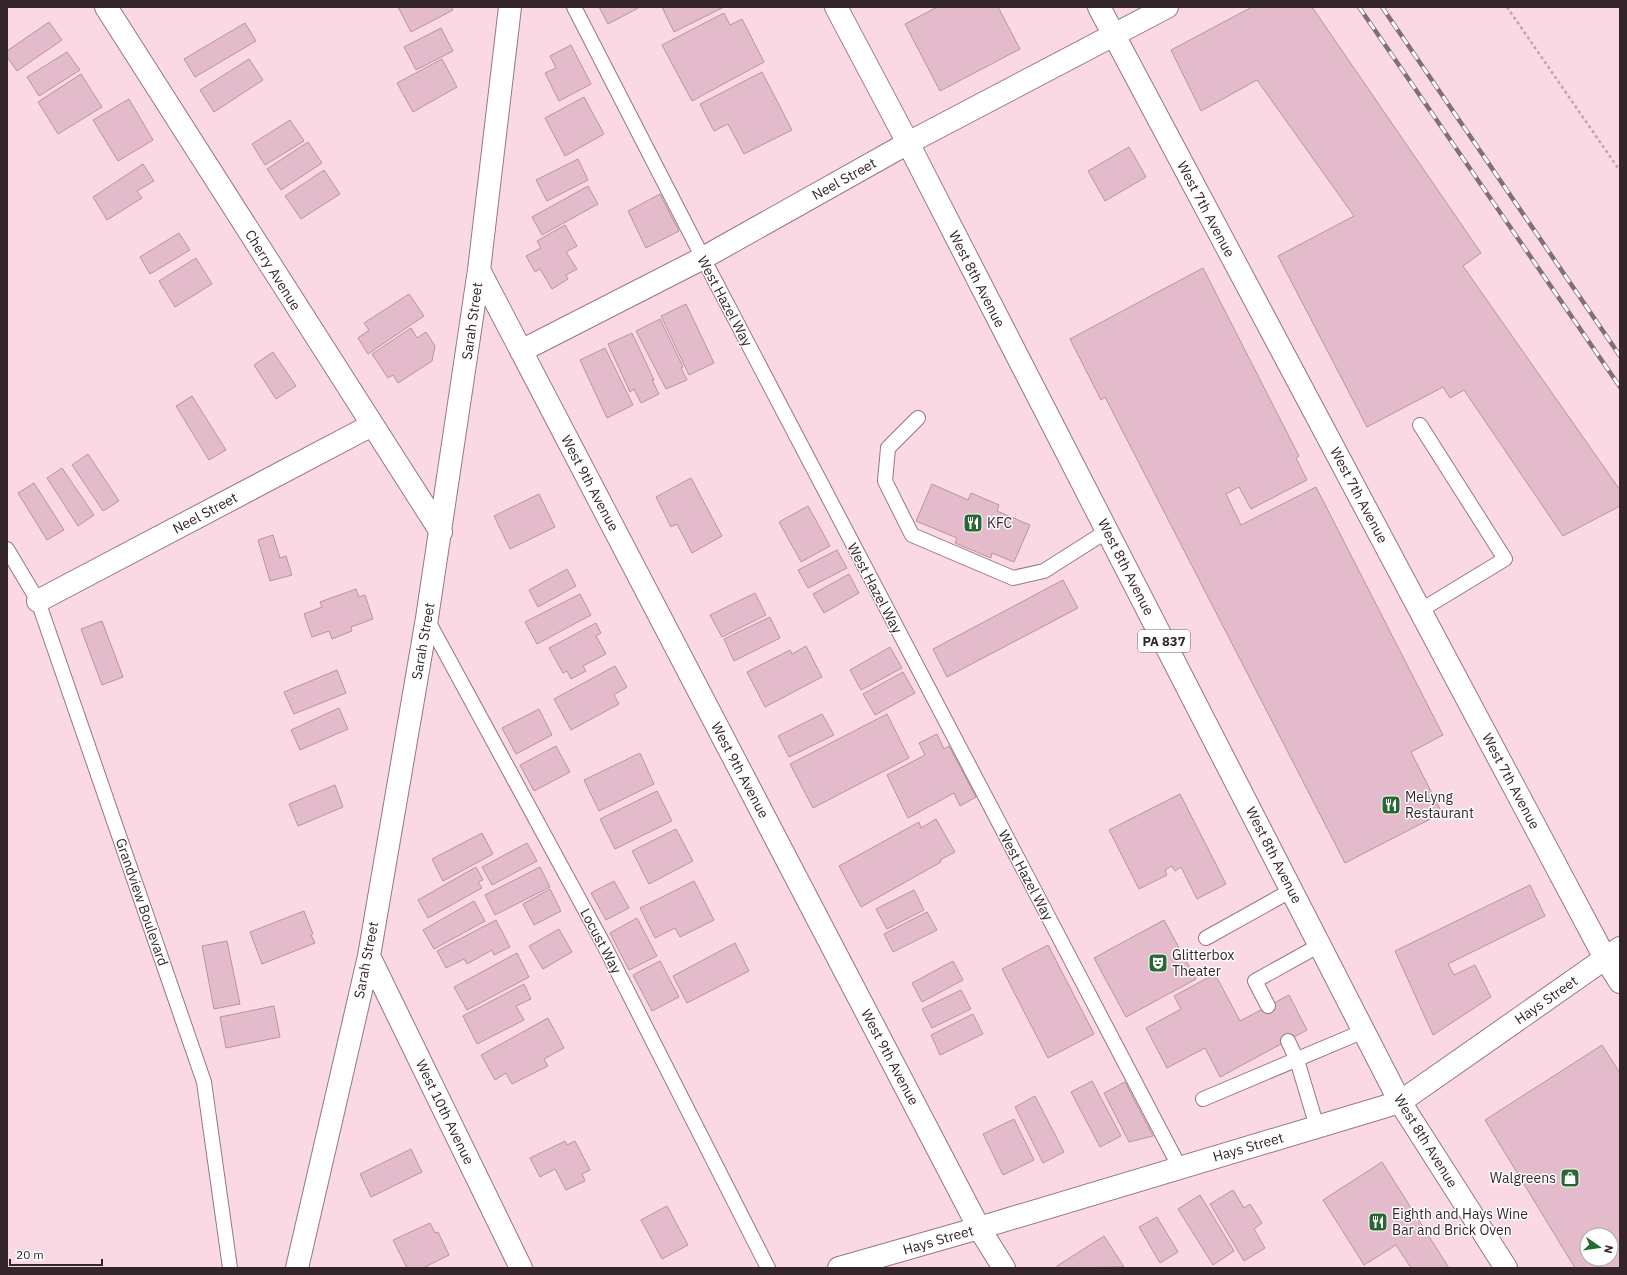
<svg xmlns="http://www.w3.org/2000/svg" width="1627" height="1275" font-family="'IBM Plex Sans',sans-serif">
<rect width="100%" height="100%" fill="#fad9e5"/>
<path fill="#e3bbcb" stroke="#b993a2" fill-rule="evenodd" d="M398,7H451L453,10L411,32Z
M599,7H640L608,24Z
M662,7H724L674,32Z
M937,7H998L1020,49L940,91L905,24Z
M1252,7H1312L1481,253L1463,266L1620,490V506L1563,536L1464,390L1450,398L1443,387L1367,427L1278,256L1354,216L1257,80L1201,111L1171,50Z
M724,13L730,25L742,19L764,62L692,101L662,45Z
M49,22L62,40L17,71L7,57V51Z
M245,23L256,41L195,77L184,59Z
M441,28L453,51L416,70L404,47Z
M571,45L591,84L559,101L545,73L556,68L550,56Z
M67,52L80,70L39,96L27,77Z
M249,59L263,80L214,112L200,90Z
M442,59L457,87L413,112L397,83Z
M762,72L792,130L744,154L728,124L714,131L700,104Z
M81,74L102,107L58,134L38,102Z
M584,97L604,134L565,156L545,118Z
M129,99L153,140L118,161L93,120Z
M290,120L304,141L265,165L252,144Z
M308,142L322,163L281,190L267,169Z
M1129,147L1146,177L1105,201L1088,171Z
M578,159L588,180L547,201L536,180Z
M143,164L154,181L137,191L142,198L107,220L93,197Z
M324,170L340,194L301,219L285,196Z
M588,186L598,204L542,235L532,217Z
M660,194L679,231L646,248L628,211Z
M565,225L577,246L566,252L577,269L566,275L568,279L552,289L540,269L535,272L526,256L541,248L537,241Z
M179,233L190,250L150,274L140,257Z
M196,258L212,284L175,307L159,281Z
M1203,268L1299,456L1296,458L1307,480L1251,509L1239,487L1226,494L1241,525L1316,487L1443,735L1411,752L1442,813L1345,863L1105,397L1101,400L1070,339Z
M409,294L424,316L368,354L358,338L369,330L364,323Z
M686,304L714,363L689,375L661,316Z
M660,319L683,367L681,368L687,380L666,389L636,331Z
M411,328L417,338L426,332L435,346L432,361L398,383L393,375L388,378L372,354Z
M632,333L654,380H652L659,394L641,403L634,389L630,392L608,344Z
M605,348L633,405L607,418L580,360Z
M273,352L296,386L276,399L254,365Z
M192,396L226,450L209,460L176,406Z
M88,454L119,501L103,511L72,465Z
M62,468L94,515L78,526L47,478Z
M691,478L722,536L692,553L677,524L671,527L656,497Z
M34,483L64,530L47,540L18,493Z
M932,484L968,500L971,493L999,505L997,511L1030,525L1014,562L992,553L991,558L955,543L957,538L916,521Z
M539,494L555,527L510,549L494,516Z
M808,506L830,546L801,562L779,522Z
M273,535L280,558L286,556L292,575L270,581L258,540Z
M837,550L847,568L808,588L798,570Z
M567,569L576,586L538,607L529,590Z
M849,574L859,593L824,613L813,594Z
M1063,580L1078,608L947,677L933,649Z
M356,589L359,597L365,595L373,619L351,627L352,631L332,639L329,631L312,637L304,614L322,607L320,602Z
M755,593L766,615L722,637L710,615Z
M580,594L591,615L537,644L525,622Z
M770,617L780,638L734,661L724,639Z
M102,621L123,677L102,685L81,629Z
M596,623L601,633L596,636L606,654L583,666L586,671L571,679L567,671L563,673L549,648Z
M806,646L822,677L765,707L747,672L790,650L792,654Z
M890,647L902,668L861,690L850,670Z
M615,666L627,687L614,695L619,704L571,730L554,699Z
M337,670L346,693L294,714L284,692Z
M903,672L915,693L875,715L863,694Z
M339,708L348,729L300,750L291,730Z
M539,709L552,735L516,754L502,728Z
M822,714L834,735L789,757L778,736Z
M887,714L909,758L813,808L790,764Z
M937,734L944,749L949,746L976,797L960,806L954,793L908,818L887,775L925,755L919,743Z
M556,746L570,772L534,791L520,765Z
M640,753L654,784L599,811L584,780Z
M335,785L343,807L298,826L289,804Z
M657,791L672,821L615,849L600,819Z
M1180,794L1226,884L1197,899L1181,867L1175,871L1172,866L1165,870L1167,875L1139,889L1109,830Z
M936,819L955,852L940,860L941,862L861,907L839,866L919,822L921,828Z
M676,829L693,861L649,884L632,851Z
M482,833L493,854L443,881L432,859Z
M527,843L537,861L492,885L482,867Z
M476,867L483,880L478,882L482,888L428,918L418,900Z
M540,867L550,887L495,915L485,895Z
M614,881L629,908L606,920L591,893Z
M694,881L714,920L680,937L675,928L655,938L640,908Z
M1530,885L1545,916L1448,964L1454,975L1475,965L1491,997L1433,1035L1395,951Z
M550,889L561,911L534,925L523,904Z
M914,890L924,910L887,929L876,909Z
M474,901L485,921L434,949L423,930Z
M304,911L313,934L311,935L315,943L262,964L250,932Z
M927,912L937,930L893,952L884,934Z
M637,918L657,956L629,970L610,933Z
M496,920L510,947L494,955L492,950L467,964L464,959L446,968L437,951Z
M1164,920L1196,979L1126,1017L1094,958Z
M559,929L572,952L543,969L529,946Z
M227,941L240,1004L214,1009L202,946Z
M735,943L749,971L687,1003L673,976Z
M1048,945L1094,1034L1048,1058L1002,969Z
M517,953L529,977L467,1010L454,987Z
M660,961L679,997L652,1011L633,975Z
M953,961L963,980L922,1002L912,983Z
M1215,974L1240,1021L1289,995L1307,1030L1220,1077L1205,1048L1167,1068L1146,1028L1181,1009L1174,996Z
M524,984L531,999L516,1006L524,1020L477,1044L463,1016Z
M961,990L971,1009L932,1028L922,1009Z
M274,1006L280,1037L226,1048L220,1017Z
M973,1014L983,1034L940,1055L931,1035Z
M548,1018L564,1048L544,1059L548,1066L512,1084L506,1073L495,1080L481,1055Z
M1602,1045L1620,1073V1268H1575L1485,1120ZM1587,1235H1611V1259H1587Z
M1092,1081L1121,1136L1100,1147L1071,1092Z
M1125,1082L1153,1136L1129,1142L1104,1093Z
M1035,1096L1064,1152L1043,1163L1015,1107Z
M1014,1119L1034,1160L1003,1175L983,1134Z
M565,1141L567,1145L575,1141L590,1170L582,1174L585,1181L566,1190L555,1169L540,1177L530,1158Z
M411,1149L422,1172L371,1197L360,1174Z
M1382,1162L1449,1268H1411L1396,1245L1364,1265L1323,1200Z
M1233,1190L1244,1208L1250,1204L1262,1223L1254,1229L1265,1248L1244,1261L1210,1204Z
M1200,1195L1234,1251L1213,1265L1178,1209Z
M667,1206L688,1245L662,1259L641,1220Z
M1157,1217L1178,1252L1160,1263L1139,1227Z
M430,1223L435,1233L438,1232L449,1255L423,1268H407L393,1240Z
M1104,1236L1124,1267L1058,1268L1057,1266Z"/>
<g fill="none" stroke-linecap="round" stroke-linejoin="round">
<g stroke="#997583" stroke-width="16">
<path id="service" d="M574,7L703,258L1180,1168
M918,418L888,448L885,481L912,535L1013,578L1044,571L1107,531
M1420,425L1505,559L1421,610
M7,549L38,601L204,1082L230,1268
M427,619L604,945L768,1268
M1206,938L1292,890
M1268,1006L1255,981L1320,945
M1288,1041L1297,1060L1317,1127
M1203,1099L1364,1031"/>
</g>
<g stroke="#997583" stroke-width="24">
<path id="minor" d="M106,7L441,532
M1099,7L1605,958L1620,982
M479,270L979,1228L1004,1268
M521,351L703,258L908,143L1167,7
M38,601L372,425
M369,956L521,1268
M297,1268L369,956L427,618L479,270L510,7
M839,1268L979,1228L1400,1102L1620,948"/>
</g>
<g stroke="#997583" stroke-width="24">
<path id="primary" d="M836,7L908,143L1400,1102L1506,1268"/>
</g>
<path stroke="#bfa3ad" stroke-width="2.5" stroke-dasharray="3 3" stroke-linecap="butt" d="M1507,7L1620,171"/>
<use href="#service" stroke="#fff" stroke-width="14"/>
<use href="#minor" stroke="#fff" stroke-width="22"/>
<use href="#primary" stroke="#fff" stroke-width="22"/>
<g stroke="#836d76" stroke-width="4.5">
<path id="rail" d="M1359,7L1620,387
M1382,7L1620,356"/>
</g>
<use href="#rail" stroke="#fff" stroke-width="3" stroke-dasharray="9" stroke-linecap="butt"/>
</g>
<defs>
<g id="restaurant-square" transform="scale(1)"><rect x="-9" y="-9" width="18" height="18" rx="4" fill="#286933" stroke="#fff"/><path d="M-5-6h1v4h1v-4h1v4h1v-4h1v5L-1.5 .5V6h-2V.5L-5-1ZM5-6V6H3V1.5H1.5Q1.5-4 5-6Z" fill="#fff"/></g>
<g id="theatre-square" transform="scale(1)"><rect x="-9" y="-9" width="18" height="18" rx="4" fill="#286933" stroke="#fff"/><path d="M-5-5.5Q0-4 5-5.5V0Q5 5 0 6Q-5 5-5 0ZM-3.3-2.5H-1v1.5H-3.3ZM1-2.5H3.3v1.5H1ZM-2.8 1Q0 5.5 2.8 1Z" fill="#fff"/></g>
<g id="shop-square" transform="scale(1)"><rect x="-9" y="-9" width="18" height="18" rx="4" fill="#286933" stroke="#fff"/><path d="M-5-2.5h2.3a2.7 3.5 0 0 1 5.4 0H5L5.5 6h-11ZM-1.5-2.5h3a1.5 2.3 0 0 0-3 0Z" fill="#fff"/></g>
</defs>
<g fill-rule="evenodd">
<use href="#restaurant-square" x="973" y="523"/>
<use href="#restaurant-square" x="1391" y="805"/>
<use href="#theatre-square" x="1158" y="963"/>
<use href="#shop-square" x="1570" y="1178"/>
<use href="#restaurant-square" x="1378" y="1222"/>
</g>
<g text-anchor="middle" stroke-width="3" stroke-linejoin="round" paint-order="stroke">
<rect fill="#fff" stroke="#71666b" stroke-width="1" x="1138" y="630" width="52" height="22" rx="3"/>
<g font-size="13" font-weight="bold" fill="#34252b">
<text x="1164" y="646">PA 837</text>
</g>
<g font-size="14" fill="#34252b" stroke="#fff">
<text transform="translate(844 179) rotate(-29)" y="5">Neel Street</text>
<text transform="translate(1206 209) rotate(62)" y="5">West 7th Avenue</text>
<text transform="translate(273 270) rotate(58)" y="5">Cherry Avenue</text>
<text transform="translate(977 279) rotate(63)" y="5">West 8th Avenue</text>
<text transform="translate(725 301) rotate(62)" y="5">West Hazel Way</text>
<text transform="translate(472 321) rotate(-82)" y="5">Sarah Street</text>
<text transform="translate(590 483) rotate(62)" y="5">West 9th Avenue</text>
<text transform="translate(1359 495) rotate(62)" y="5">West 7th Avenue</text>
<text transform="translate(205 513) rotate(-28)" y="5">Neel Street</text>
<text transform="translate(1126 567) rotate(63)" y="5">West 8th Avenue</text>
<text transform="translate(875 588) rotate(62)" y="5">West Hazel Way</text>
<text transform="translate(423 641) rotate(-80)" y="5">Sarah Street</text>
<text transform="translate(740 770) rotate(62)" y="5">West 9th Avenue</text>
<text transform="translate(1511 781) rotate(62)" y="5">West 7th Avenue</text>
<text transform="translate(1274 855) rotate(63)" y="5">West 8th Avenue</text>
<text transform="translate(1026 875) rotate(62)" y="5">West Hazel Way</text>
<text transform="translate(142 902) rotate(71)" y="5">Grandview Boulevard</text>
<text transform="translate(601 941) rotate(62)" y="5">Locust Way</text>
<text transform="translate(366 960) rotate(-79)" y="5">Sarah Street</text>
<text transform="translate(1546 1000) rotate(-35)" y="5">Hays Street</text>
<text transform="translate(890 1057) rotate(62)" y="5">West 9th Avenue</text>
<text transform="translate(445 1112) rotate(64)" y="5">West 10th Avenue</text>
<text transform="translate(1426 1141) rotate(58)" y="5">West 8th Avenue</text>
<text transform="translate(1248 1147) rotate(-16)" y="5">Hays Street</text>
<text transform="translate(938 1240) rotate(-16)" y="5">Hays Street</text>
</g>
<g font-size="14" fill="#34252b" stroke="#fff" text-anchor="start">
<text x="987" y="528">KFC</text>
<text x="1405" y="802">MeLyng<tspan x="1405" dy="16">Restaurant</tspan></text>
<text x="1172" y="960">Glitterbox<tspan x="1172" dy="16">Theater</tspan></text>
<text x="1556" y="1183" text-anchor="end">Walgreens</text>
<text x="1392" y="1219">Eighth and Hays Wine<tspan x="1392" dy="16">Bar and Brick Oven</tspan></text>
</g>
</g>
<rect width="1627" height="1275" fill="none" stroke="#34252b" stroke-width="16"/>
<g transform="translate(1599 1247) rotate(103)"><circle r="19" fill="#ffffff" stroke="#aea8aa"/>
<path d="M0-3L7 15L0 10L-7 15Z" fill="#286933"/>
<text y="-6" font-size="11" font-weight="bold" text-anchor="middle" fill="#34252b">N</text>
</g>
<path d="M10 1259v6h92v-6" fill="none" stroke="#34252b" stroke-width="2"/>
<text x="16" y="1259" font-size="12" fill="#34252b" stroke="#ffffff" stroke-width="3" paint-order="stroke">20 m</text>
</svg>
